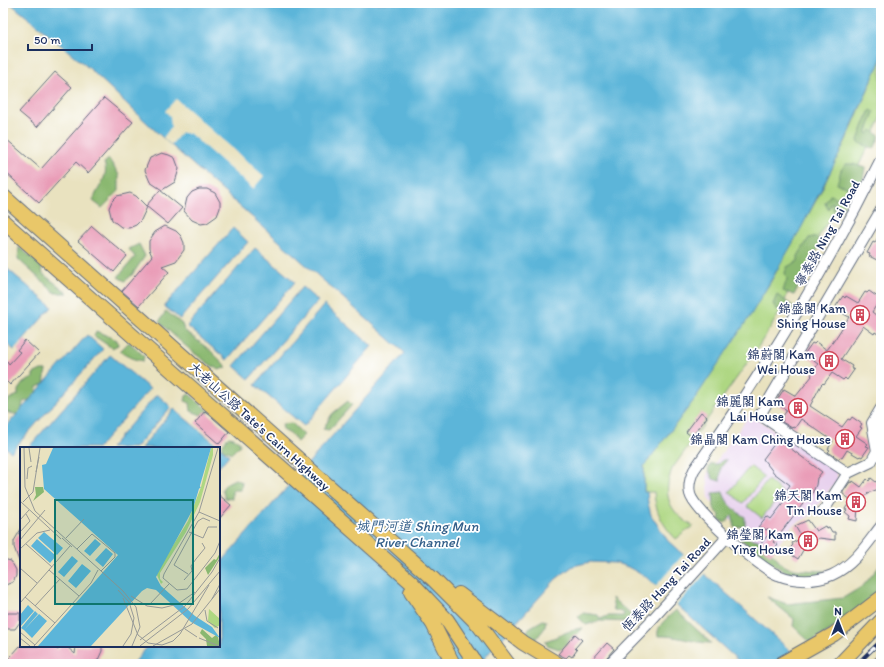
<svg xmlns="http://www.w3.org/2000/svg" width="884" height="667" font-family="Itim,'LXGW WenKai TC',sans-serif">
<rect width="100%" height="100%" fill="#fff"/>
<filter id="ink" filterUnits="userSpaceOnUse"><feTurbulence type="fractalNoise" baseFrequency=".025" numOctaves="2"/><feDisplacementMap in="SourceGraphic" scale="8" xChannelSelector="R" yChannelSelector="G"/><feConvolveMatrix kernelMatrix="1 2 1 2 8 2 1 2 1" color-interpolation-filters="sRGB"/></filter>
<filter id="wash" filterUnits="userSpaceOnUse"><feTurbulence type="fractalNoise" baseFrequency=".012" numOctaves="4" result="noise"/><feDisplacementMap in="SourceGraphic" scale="16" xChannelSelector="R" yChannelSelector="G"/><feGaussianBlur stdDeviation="0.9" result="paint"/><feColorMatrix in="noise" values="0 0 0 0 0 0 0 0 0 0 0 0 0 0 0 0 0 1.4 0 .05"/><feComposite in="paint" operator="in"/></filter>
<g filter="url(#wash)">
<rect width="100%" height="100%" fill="#e9e2bf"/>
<path fill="#e8d2ee" d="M750,414L836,471L838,479L809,517L793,525L770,555L709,500L707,474Z"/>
<path fill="#aed782" stroke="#648370" d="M881,59V119L839,207L824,227L787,294L784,306L753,355L672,469C662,496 669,512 693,526L676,539C663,526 655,511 654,492H644V466L694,400L770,283L817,199L850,132Z
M750,466L764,477L743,503L729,492Z
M768,480L782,492L762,518L747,506Z"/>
<path fill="#8ab870" stroke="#527467" d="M872,110L874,112L867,131L868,134L872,130L880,136L874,149L859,143L858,140L869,112Z
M109,159L119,175V191L102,208L93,201C96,189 110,177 104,163Z
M846,164H853L865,168L862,185L857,193L855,190L837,184L841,170Z
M842,193L848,198H842L845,204L840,213L833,210V202L828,209L825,203L830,195L835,196L836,199Z
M814,237L822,241L794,295L783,291L787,279L785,273L787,267L798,261V256L809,238Z
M139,244L145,256L132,275L125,281L118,277L135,257L129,249Z
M19,247L41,265L43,274L68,293H55L18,259Z
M777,295L793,306L792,311L776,309L773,304Z
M166,311L182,324L184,330L211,351L227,367L219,370C195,356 179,340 159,322Z
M96,331L117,340L118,345L112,348L94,336Z
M129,342L144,356L143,361L134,359L120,351Z
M41,370H46L44,384L37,387L35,398L23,402L21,415L9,413L4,410L9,399L18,395V390L23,383L33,378V374Z
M189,394L210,412L204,416L191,411L190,403L185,401L186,396Z
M348,401L352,405L329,430L323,429L332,414Z
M292,423L304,435L297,442L292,435L283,430L282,424Z
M228,437L234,438L239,441L240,445L232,453L222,449V445Z
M723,460H727L721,467L720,481L713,479L708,469L711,464H718Z
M235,479L242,482L241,490H232V499L225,498L222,489L227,483Z
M723,492C726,503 735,511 745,517V526L735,528L732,515L725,523L719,520L720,515L714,509L713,493Z
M737,536L758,540C765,553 770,549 776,557C778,558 778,561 779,562C787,572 814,570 825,571C796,591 758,553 737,536Z
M881,564L880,591L838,626L810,642L793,626L794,619L767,597L787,604L843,598L863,586Z
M612,598L639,622L599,621L586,625L578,617L583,613L598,615L600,619L608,616H623L624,613L614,610Z
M676,610L711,643C693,643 676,635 658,636C656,625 669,617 676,610Z
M543,620L546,621L544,629L536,639L526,633L529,628Z
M583,628L562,650L547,645L545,641C559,637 569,629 583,628Z"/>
<path fill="#5cb5d9" stroke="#3c729c" d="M10,3H881V59L839,155L798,234L752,313L694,400L644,466V492H647L648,503L651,515L668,541L805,664H742L646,577L628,567L616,563L590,562L573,566L556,579L479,664H133L148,646H219V565L405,353L163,138L90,69Z
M233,228L248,242L180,319L164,306Z
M255,248L295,282L227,360L187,326Z
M3,265L52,307L14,350L3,340Z
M302,287L318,301L249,379L234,366Z
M324,305L372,346L304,426L255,385Z
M87,335L103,349L11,452L3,445V430Z
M110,355L150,389L98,448H28Z
M157,394L171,407L135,448H110Z
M174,409L229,455L219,467V448H141Z"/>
<path fill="#e9e2bf" d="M176,99L264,176L253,189L189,133H181L171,145L163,138L171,127L170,116L165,111Z
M684,554L706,573L675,607L654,588Z"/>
<g id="blocks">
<path fill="#e99cb7" d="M55,72L72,87L37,127L19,112Z
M104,98L133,122L88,173L76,162L39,203L3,170V143L6,139L41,169Z
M162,153L169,155L175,158L179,169L175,182L162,190L150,182L145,170L150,158Z
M199,189H207L215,193L220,202V208L217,216L207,223L201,224L192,220L184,211L187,198L192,192Z
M160,190L182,208L168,224L146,206Z
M130,193L136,196L147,207L141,220L136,225L129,228L121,227L112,220L109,208L112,201L117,196Z
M92,226L127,256L114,272L78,241Z
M165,226L176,231L181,236L184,243V250L176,261L162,266L169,272L139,306L122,291L152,256L149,249V241L155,232Z
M881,231V262L869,256L870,254L867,253L873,242L875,243Z
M869,291L879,298L877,300L879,301L872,312L881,319V328L878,334L875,332L874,334L863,326L841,359L852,366L851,368L854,370L847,380L845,378L843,380L832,373L824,384L823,383L821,385L810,406L842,427L848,419L850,420L852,417L862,424L860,427L862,428L856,436L868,444L866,446L869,447L862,457L860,456L859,457L847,450L842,458L840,457L839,459L828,452L830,450L828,449L833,441L801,419L795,428L793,427L792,428L782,422L783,420L781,419L787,410L775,403L784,389L796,396L812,376L811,375L818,364L807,356L808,355L805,353L812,343L814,344L816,342L827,350L835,339L849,317L837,310L838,308L836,306L843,296L845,298L846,296L858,303L865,292L867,293Z
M25,340L39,353L10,385L3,378V365L7,361L9,364L20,352L17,350Z
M205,411L229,432L219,444L195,423Z
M701,412L707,417L692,437L686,432Z
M778,439L822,472L817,478L816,485L811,496L810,495L773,542L778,545L770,555L760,545L771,531L758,527L767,516L771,519L788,497L786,491L790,485L774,473L763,459Z
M871,478L876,482L881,480V488L868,493L858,505L857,521L849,519L850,516L845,512L847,510L845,509L851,500L843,494V492L850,482L852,483L853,481L861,487L867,479L869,481Z
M219,495L231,505L219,519Z
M808,520L816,531L825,526L826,528L829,527L832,532H835V540L819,538L806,545L798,559L792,555L794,552L791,547L793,545L792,543L802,538L795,526Z
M21,529V564H20L14,547V541Z
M3,559L11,561L16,570V576L13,582L3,586Z
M8,613H20V622L15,629H8L4,625V617Z
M575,634L582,640L575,648L577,650L572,657L569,655L566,658L558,654Z
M607,643L614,649L601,664H595L591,661Z
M20,646H53L58,650L61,646H66L75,654L76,646H102V651L98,660L94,663L84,664H4Z"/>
</g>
</g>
<g filter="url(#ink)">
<use href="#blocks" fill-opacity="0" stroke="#636e80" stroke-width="1"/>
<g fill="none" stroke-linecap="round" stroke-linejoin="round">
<g stroke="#636e80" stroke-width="12">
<path id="minor" d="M881,159C827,268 764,371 694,470C690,478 688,485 690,494C694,511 761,569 778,575C795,582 816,582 832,575C854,565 867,544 881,526
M848,473L760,415L881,210
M824,510L848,473L871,462L877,451L872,423L881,408
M609,664L647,625L728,536"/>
</g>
<g stroke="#636e80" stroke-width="16">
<path id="highway" d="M3,196L433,579L478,624L508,664
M3,221L412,583L447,620L476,664
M411,592L433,624L453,664
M459,594L523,643L558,664
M781,664L834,634L881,598
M840,664L881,621
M880,664L881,663"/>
</g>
<use href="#minor" stroke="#fff" stroke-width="10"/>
<use href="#highway" stroke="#e9c769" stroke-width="14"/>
<g stroke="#1b2f5e" stroke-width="4">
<path id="rail" d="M857,664L881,641"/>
</g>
<use href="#rail" stroke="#fff" stroke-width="2.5" stroke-dasharray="8" stroke-linecap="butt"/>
</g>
</g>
<defs>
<g id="building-ring" transform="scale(1)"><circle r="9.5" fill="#fff" stroke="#d1495b" stroke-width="1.5"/><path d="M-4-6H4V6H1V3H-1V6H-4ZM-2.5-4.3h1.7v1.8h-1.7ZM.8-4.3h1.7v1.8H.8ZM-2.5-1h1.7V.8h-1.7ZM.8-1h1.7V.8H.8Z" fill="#d1495b"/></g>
</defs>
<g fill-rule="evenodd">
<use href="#building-ring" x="860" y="315"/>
<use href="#building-ring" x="829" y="361"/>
<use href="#building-ring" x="798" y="408"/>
<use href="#building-ring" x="845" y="439"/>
<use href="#building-ring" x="856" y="502"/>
<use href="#building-ring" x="808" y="541"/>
</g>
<g text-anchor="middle" stroke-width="3.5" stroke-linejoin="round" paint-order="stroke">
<g font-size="13" fill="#1b2f5e" stroke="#fff">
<text transform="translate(827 233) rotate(-61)" y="5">寧泰路 Ning Tai Road</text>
<text transform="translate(260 426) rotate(42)" y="5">大老山公路 Tate's Cairn Highway</text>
<text transform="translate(666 584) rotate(-47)" y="5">恆泰路 Hang Tai Road</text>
</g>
<g font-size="13" fill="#1b2f5e" stroke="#fff" text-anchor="end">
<text x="846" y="313">錦盛閣 Kam<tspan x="846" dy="15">Shing House</tspan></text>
<text x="815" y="359">錦蔚閣 Kam<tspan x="815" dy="15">Wei House</tspan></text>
<text x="784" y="406">錦麗閣 Kam<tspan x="784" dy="15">Lai House</tspan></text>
<text x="831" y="444">錦晶閣 Kam Ching House</text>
<text x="842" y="500">錦天閣 Kam<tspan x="842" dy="15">Tin House</tspan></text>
<text x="794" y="539">錦瑩閣 Kam<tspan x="794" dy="15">Ying House</tspan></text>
</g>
<g font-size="14" font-style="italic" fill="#325e89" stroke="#fff">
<text x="417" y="531">城門河道 Shing Mun<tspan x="417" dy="16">River Channel</tspan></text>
</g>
</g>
<g transform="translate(20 447)">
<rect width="200" height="200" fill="#e9e2bf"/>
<path d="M191,1H193V8L180,55L166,85L140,126V132L143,135L141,137L136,126L168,74L181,40ZM189,162L200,172V178L195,181L188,174Z" fill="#aed782"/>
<path d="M15,40H23L24,45L13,54L16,48ZM200,106L199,111L188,128L185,121L194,112L196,113ZM182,182L192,191L196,188L198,190L200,199H187L186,192L180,186Z" fill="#8ab870"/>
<path d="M33,1H191L173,62L136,130L141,139L175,169L192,180L200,191L171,175L136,143L127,141L122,144L71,199H18L98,108L24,42L22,18L26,17ZM24,85L43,101L37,108L18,91ZM17,92L36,109L30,116L11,99ZM75,92L81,97L70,109L64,104ZM86,101L93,107L83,120L75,113ZM52,109L58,114L44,130L38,125ZM62,117L71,124L56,141L48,134ZM8,158L14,164L0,180V168ZM15,164L18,167L4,183L1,181ZM19,167L27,174L12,191L4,183Z" fill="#5cb5d9"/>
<path fill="none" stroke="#5cb5d9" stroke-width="2" d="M154,1L162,18L180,41"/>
<path fill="none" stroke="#979a98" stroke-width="1" d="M4,1L5,40L15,64L103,144L116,160L120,180L112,199M9,1L11,15M198,1L179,65L144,127L143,131L157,143L167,142L195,106L200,94M16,25L19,10M7,32L8,21L12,19M0,54L41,92M3,55L13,45L20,1M179,65L200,74M0,73L9,63M0,85L10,74L6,67M169,85L183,91L188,80H197M42,91L52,100M46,91L64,72M0,93L25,63M6,97L32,120M0,102L17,86L30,83M57,102L72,87L95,106V110L81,124M0,121L17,136M29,123L59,149M192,125L200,111M168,127L154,118L178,74L183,71L190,74M164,133L172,124L171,119L176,112L185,101L182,96M98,143L109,155L114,171L111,187L103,199M111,149L127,159L142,161L158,157L175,145M5,150L35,176M103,151L118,188L128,196L142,198L153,194L160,187L189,138M192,152L200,137M0,156L50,99M129,158L149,137M15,159L40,132M185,163L187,174L198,181M165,182L177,190M0,185L15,198M0,191L10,199M179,191L199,199M120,193L165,159L192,125M14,199L71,136L78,123M120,199L168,162L200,124M133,199L172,177L200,142"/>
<path fill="#0f766e" fill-opacity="0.15" stroke="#0f766e" stroke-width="2" d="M35,53H173V157H35Z"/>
<rect width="200" height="200" fill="none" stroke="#1b2f5e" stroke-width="2"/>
</g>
<rect width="884" height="667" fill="none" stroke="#fff" stroke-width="16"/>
<g transform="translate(838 621)" stroke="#ffffff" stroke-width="3" paint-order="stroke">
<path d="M0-3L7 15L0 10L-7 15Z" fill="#1b2f5e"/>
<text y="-6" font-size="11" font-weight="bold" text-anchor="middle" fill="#1b2f5e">N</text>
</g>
<path d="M28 44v6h64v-6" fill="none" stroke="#1b2f5e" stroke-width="2"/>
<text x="34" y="44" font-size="12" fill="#1b2f5e" stroke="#ffffff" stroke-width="3" paint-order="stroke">50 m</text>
</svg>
